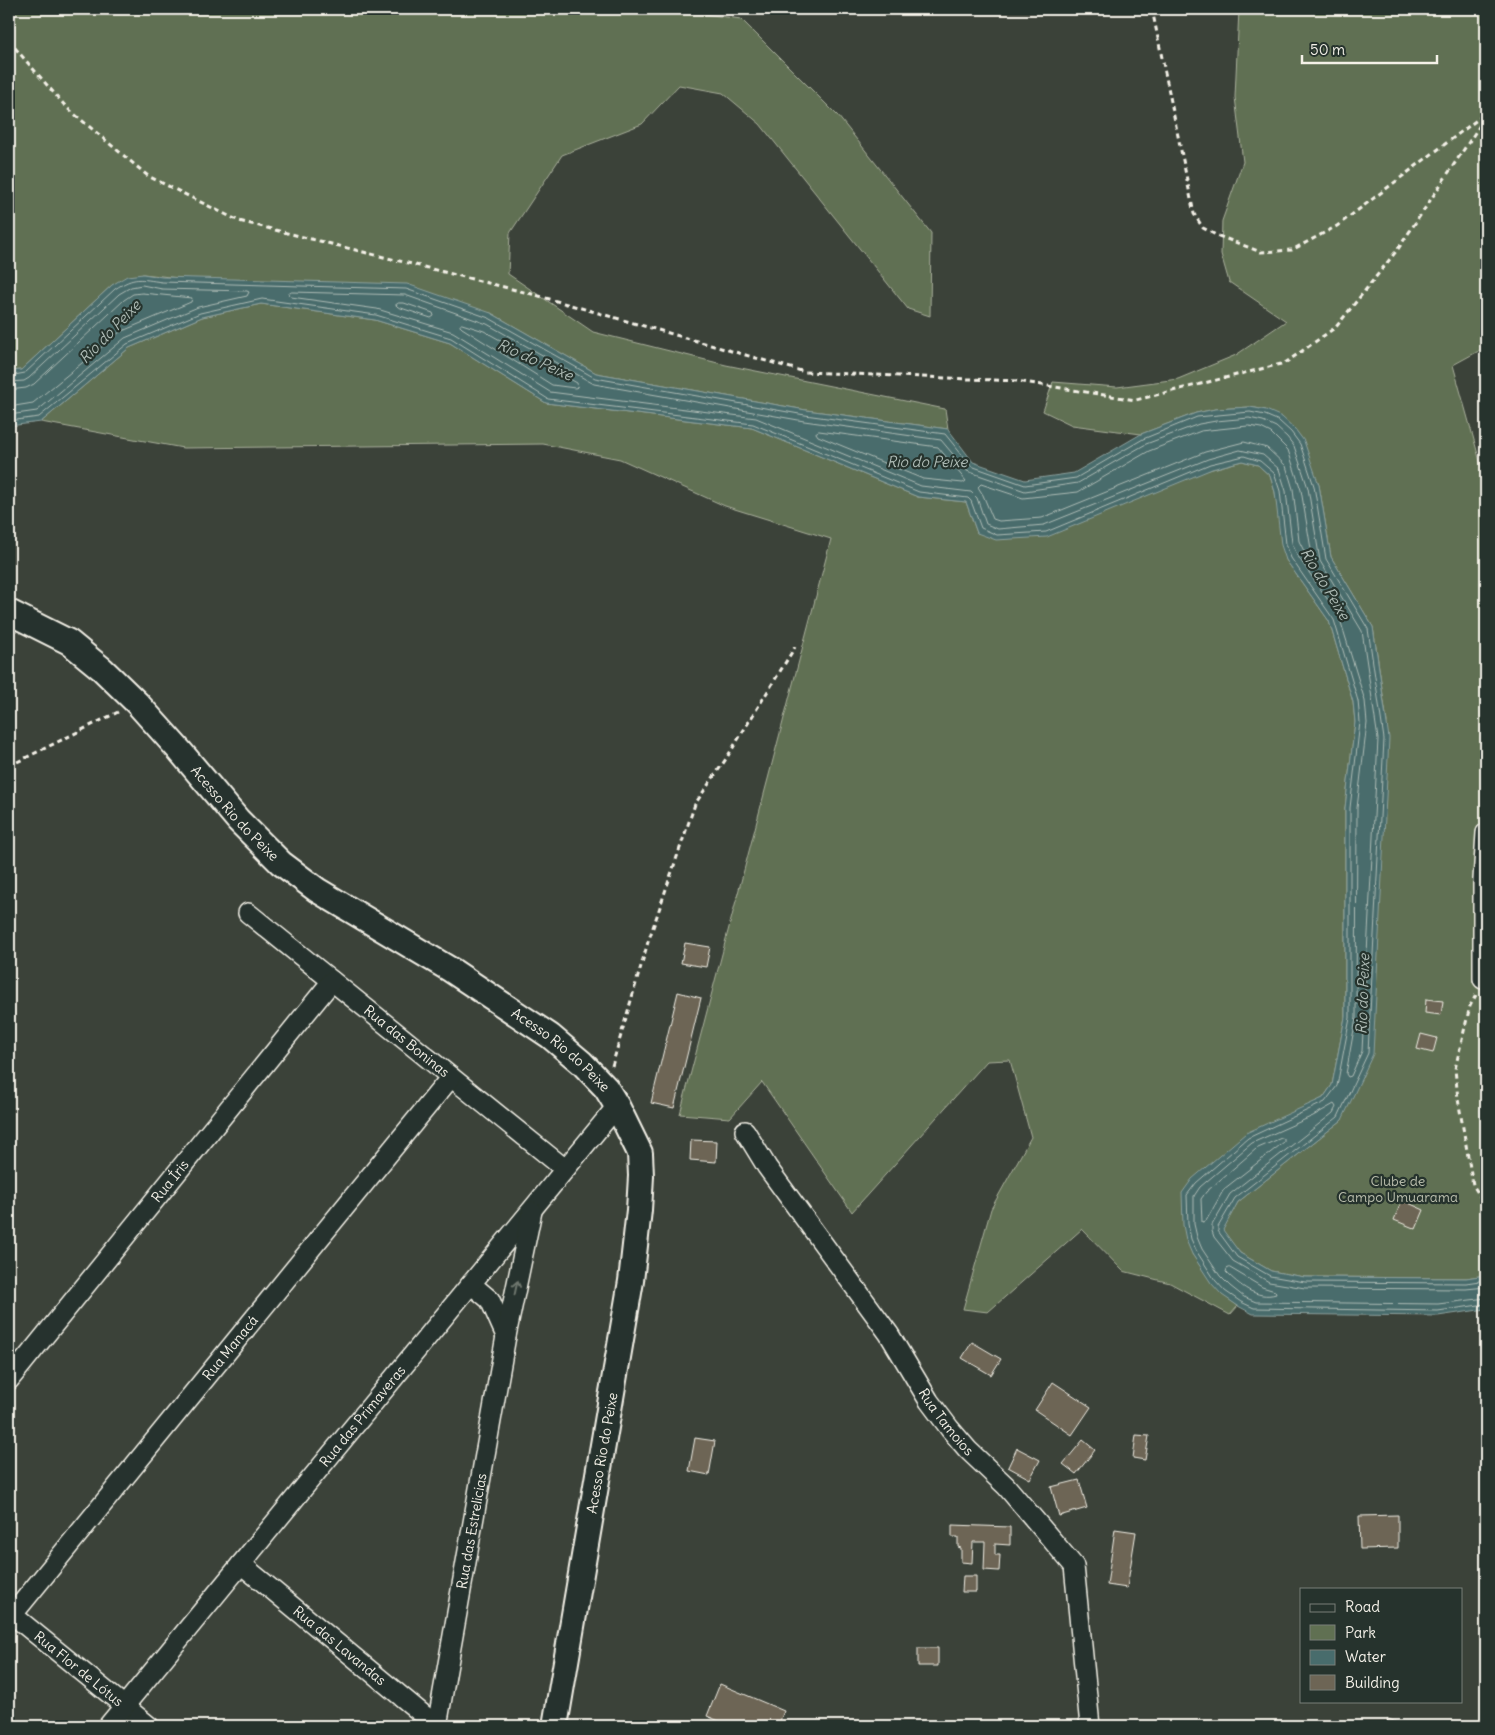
<svg xmlns="http://www.w3.org/2000/svg" width="1495" height="1735" font-family="Delius,sans-serif">
<rect width="100%" height="100%" fill="#3b4239"/>
<filter id="ink" filterUnits="userSpaceOnUse"><feTurbulence type="fractalNoise" baseFrequency=".02" numOctaves="2"/><feDisplacementMap in="SourceGraphic" scale="10" xChannelSelector="R" yChannelSelector="G"/><feConvolveMatrix kernelMatrix="1 2 1 2 8 2 1 2 1" color-interpolation-filters="sRGB"/></filter>
<g filter="url(#ink)">
<path fill="#607052" stroke="#aab09d" d="M9,9H668L741,19L838,116L931,233L930,316L908,309L760,124L723,93L679,85L642,124L562,155L510,233L508,274L593,332L726,365L945,409L948,429L806,410L596,373L491,313L143,274L112,285L21,370L9,371Z
M1239,9H1486V347L1453,365L1486,483V1275L1466,1278L1305,1277L1271,1271L1240,1253L1222,1230L1238,1202L1342,1120L1387,722L1373,627L1331,557L1319,485L1266,410L1250,407L1215,409L1196,413L1141,434L1072,425L1043,411L1053,382L1117,387L1178,379L1236,355L1286,321L1229,282L1221,254L1222,221L1243,162L1235,97Z
M261,304L375,320L450,343L546,403L752,428L918,497L966,502L977,533L1242,461L1258,465L1270,476L1275,492L1286,560L1329,621L1353,702L1355,722L1345,808V1017L1332,1085L1323,1098L1308,1106L1192,1254C1207,1276 1217,1291 1238,1306L1230,1315L1170,1283L1123,1271L1082,1229L988,1312L963,1309L991,1209L1031,1137L1010,1060L987,1061L852,1212L762,1082L730,1118L680,1114L831,539L725,506L620,459L543,444L183,448L41,422L129,348L202,317Z"/>
<path fill="#486c6c" stroke="#8da19e" d="M143,274L162,277L407,284L491,313L596,373L806,410L948,429L973,462L1025,480L1074,473L1141,434L1196,413L1215,409L1250,407L1266,410L1282,417L1295,429L1304,441L1319,485L1331,557L1373,627L1389,738L1373,1054L1342,1120L1238,1202L1223,1230L1240,1253L1271,1271L1305,1277L1466,1278L1486,1275V1309L1438,1316L1253,1314L1238,1306L1222,1295L1211,1283L1192,1254L1186,1240L1183,1225L1182,1193L1192,1179L1246,1133L1323,1098L1332,1085L1345,1017V808L1355,722L1353,702L1329,621L1286,560L1281,545L1275,492L1270,476L1258,465L1242,461L1212,469L1047,537L996,540L977,533L966,502L918,497L752,428L546,403L450,343L375,320L261,304L202,317L129,348L41,422L9,426V371L21,370L112,285L127,276Z
M1486,1067V1175L1480,1111Z"/>
<g fill="none" stroke-linecap="round" stroke-linejoin="round">
<path stroke="#afbcb6" stroke-width="1" d="M292,292L405,295L487,324L594,384L804,421L941,440L967,471L1025,491L1078,483L1146,444L1199,424L1216,421L1249,418L1263,421L1276,427L1287,437L1294,446L1308,488L1320,561L1362,631L1378,739L1362,1051L1351,1076L1348,1077L1346,1074L1356,1018L1357,808L1367,723L1365,701L1339,616L1297,555L1292,543L1286,491L1279,469L1263,455L1240,450L1208,459L1044,525L998,529L986,524L977,498L971,492L921,486L756,418L550,392L453,332L377,309L291,297L289,294Z
M399,303H404L433,313L434,316L431,318L398,307L396,305Z
M462,324L484,331L577,383L578,387L575,388L552,385L462,328L460,326Z
M9,376L25,373L115,289C135,276 140,279 162,282L406,289L489,318L595,378L805,415L945,434L971,466L1025,485L1076,478L1143,439L1197,417L1250,412L1265,415L1279,421L1291,432L1300,444L1314,486L1326,559L1368,629L1384,739L1368,1053L1338,1117L1235,1198L1218,1227V1231L1237,1257L1270,1276L1305,1282L1466,1283L1486,1280
M9,382L24,381L29,378L119,294L131,287L142,285L162,289L247,291L249,292L247,296L198,307L125,338L37,411L9,415
M9,390L26,388L34,384L124,300L133,294L142,293L192,298L191,302L120,332L33,403L9,407
M9,421L39,417L127,344L200,313L262,299L376,315L451,338L548,399L753,424L919,492L968,498L971,501L981,528L997,535L1046,532L1210,464L1244,456L1260,461L1274,473L1280,491L1286,544L1291,558L1334,620L1358,701L1360,722L1350,808V1018L1337,1086L1325,1102L1248,1138L1196,1183L1187,1195L1188,1224L1191,1239L1197,1252L1215,1280L1225,1291L1241,1302L1254,1308L1438,1311L1486,1304
M1249,426L1261,428L1271,433L1288,450L1301,490L1312,555L1310,558L1307,557L1299,541L1293,489L1286,466L1267,448L1244,442L1205,452L1042,518L999,521L993,519L983,495L978,487L981,484L1023,498L1078,492L1149,451L1201,431Z
M819,431L938,447L966,481L963,483L923,479L818,436L816,433Z
M1282,1138L1284,1139V1142L1224,1189L1206,1221L1202,1222L1201,1199L1206,1192L1256,1149Z
M1230,1268L1262,1287L1275,1291L1276,1294C1257,1300 1239,1285 1226,1272L1227,1269Z
M1486,1287L1466,1289L1305,1288L1269,1282L1233,1261L1214,1237L1212,1231V1225L1230,1194L1333,1113L1336,1107L1334,1104L1313,1116L1252,1143L1200,1187L1194,1196V1224L1197,1237L1202,1249L1220,1276L1230,1286L1244,1297L1256,1302L1438,1304L1486,1298"/>
</g>
<path fill="#6d6555" stroke="#f4f1e8" d="M685,943L710,947L706,967L681,963Z
M678,992L701,998L674,1108L651,1103Z
M1426,999L1443,1001L1441,1015L1425,1013Z
M1421,1034L1437,1038L1433,1053L1417,1049Z
M691,1140L717,1141L716,1162L690,1160Z
M1402,1200L1424,1210L1416,1229L1394,1220Z
M972,1342L1001,1359L991,1375L962,1358Z
M1053,1382L1091,1407L1072,1435L1035,1410Z
M1136,1435L1149,1436L1145,1460L1133,1458Z
M695,1438L715,1441L709,1475L689,1471Z
M1083,1440L1095,1450L1076,1474L1063,1464Z
M1017,1448L1040,1460L1030,1479L1008,1467Z
M1079,1480L1087,1508L1059,1516L1051,1487Z
M1398,1515V1548L1360,1549L1359,1516Z
M952,1525L1010,1527V1545L995,1544V1555H1000L999,1571L984,1570L985,1542H973L972,1563L961,1562V1548L958,1547V1537H952Z
M1115,1529L1136,1532L1127,1588L1107,1585Z
M963,1576H976V1592H962Z
M918,1648H938V1666H918Z
M720,1684L784,1711L778,1726H731L707,1716Z
M1388,1719L1409,1726H1386Z"/>
<g fill="none" stroke-linecap="round" stroke-linejoin="round">
<g stroke="#f4f1e8" stroke-width="22">
<g id="minor">
<path d="M1486,833L1483,880V979L1486,978"/>
<path id="s1" d="M248,913L565,1169"/>
<path id="s2" d="M745,1131L767,1167L889,1334L929,1401L950,1429L968,1450L1006,1486L1074,1566L1090,1726"/>
<path d="M471,1284L490,1300L506,1336"/>
<path id="s3" d="M9,1380L332,981"/>
<path id="s4" d="M241,1564L437,1726"/>
<path id="s5" d="M9,1612L149,1726"/>
<path id="s6" d="M9,1619L451,1077"/>
<path id="s7" d="M108,1726L617,1106"/>
<path id="s8" d="M437,1726L506,1336L532,1211"/>
</g>
</g>
<g stroke="#f4f1e8" stroke-width="28">
<g id="tertiary">
<path id="s9" d="M9,612L69,642L102,669L137,703L180,751L238,820L281,863L317,890L451,970L550,1036L582,1063L606,1088L617,1106L640,1153L641,1176L639,1210L631,1281L555,1726"/>
</g>
</g>
<path stroke="#f4f1e8" stroke-width="3" stroke-dasharray="5 4" stroke-linecap="butt" d="M1152,9L1194,214L1203,228L1216,235L1261,252L1292,250L1337,226L1486,113
M9,41L66,107L148,176L239,221L532,294L805,372L1017,381L1136,400L1285,363L1336,327L1398,249L1486,116
M9,766L118,712
M1476,995L1470,1006L1455,1069L1458,1099L1473,1185L1486,1206
M612,1066L648,942L695,804L726,759L795,647"/>
<use href="#minor" stroke="#26332d" stroke-width="19"/>
<use href="#tertiary" stroke="#26332d" stroke-width="24"/>
</g>
<defs><path id="oneway-shaft" d="M-6 0H5M1.5-3L5.5 0L1.5 3" fill="none" stroke-width="1.6" stroke-linecap="round" stroke-linejoin="round" transform="scale(1.25)"/></defs>
<use stroke="#6e766e" href="#oneway-shaft" transform="translate(516 1288) rotate(-78)"/>
</g>
<g text-anchor="middle" stroke-width="4.5" stroke-linejoin="round" paint-order="stroke">
<g font-size="14" fill="#f4f1e8" stroke="#26332d">
<text dy="5" stroke="none"><textPath href="#s9" startOffset="306">Acesso Rio do Peixe</textPath></text>
<text dy="5" stroke="none"><textPath href="#s1" startOffset="204">Rua das Boninas</textPath></text>
<text dy="5" stroke="none"><textPath href="#s9" startOffset="711">Acesso Rio do Peixe</textPath></text>
<text dy="5" stroke="none"><textPath href="#s3" startOffset="256">Rua Íris</textPath></text>
<text dy="5" stroke="none"><textPath href="#s6" startOffset="350">Rua Manacá</textPath></text>
<text dy="5" stroke="none"><textPath href="#s7" startOffset="401">Rua das Primaveras</textPath></text>
<text dy="5" stroke="none"><textPath href="#s2" startOffset="354">Rua Tamoios</textPath></text>
<text transform="translate(602 1453) rotate(-80)" y="5">Acesso Rio do Peixe</text>
<text dy="5" stroke="none"><textPath href="#s8" startOffset="198">Rua das Estrelicias</textPath></text>
<text dy="5" stroke="none"><textPath href="#s4" startOffset="128">Rua das Lavandas</textPath></text>
<text dy="5" stroke="none"><textPath href="#s5" startOffset="90">Rua Flor de Lótus</textPath></text>
</g>
<g font-size="14" fill="#b9bdac" stroke="#26332d">
<text x="1398" y="1186">Clube de<tspan x="1398" dy="16">Campo Umuarama</tspan></text>
</g>
<g font-size="15" font-style="italic" fill="#afbcb6" stroke="#26332d">
<text transform="translate(110 332) rotate(-46)" y="5">Rio do Peixe</text>
<text transform="translate(535 360) rotate(24)" y="5">Rio do Peixe</text>
<text x="927" y="467">Rio do Peixe</text>
<text transform="translate(1325 584) rotate(59)" y="5">Rio do Peixe</text>
<text transform="translate(1363 994) rotate(-88)" y="5">Rio do Peixe</text>
</g>
</g>
<rect width="1495" height="1735" fill="none" stroke="#26332d" stroke-width="30"/>
<rect x="15" y="15" width="1465" height="1705" fill="none" stroke="#f4f1e8" stroke-width="2" filter="url(#ink)"/>
<rect x="1300" y="1588" width="162" height="115" fill="#26332d" stroke="#787f78"/>
<rect x="1310" y="1604" width="25" height="8" fill="#26332d" stroke="#787f78"/>
<text x="1345" y="1612" font-size="15" fill="#f4f1e8">Road</text>
<rect x="1310" y="1625" width="25" height="15" fill="#607052" stroke="#787f78"/>
<text x="1345" y="1638" font-size="15" fill="#f4f1e8">Park</text>
<rect x="1310" y="1650" width="25" height="15" fill="#486c6c" stroke="#787f78"/>
<text x="1345" y="1662" font-size="15" fill="#f4f1e8">Water</text>
<rect x="1310" y="1675" width="25" height="15" fill="#6d6555" stroke="#787f78"/>
<text x="1345" y="1688" font-size="15" fill="#f4f1e8">Building</text>
<path d="M1302 55v8h135v-8" fill="none" stroke="#f4f1e8" stroke-width="2.5"/>
<text x="1310" y="55" font-size="15" fill="#f4f1e8" stroke="#26332d" stroke-width="4" paint-order="stroke">50 m</text>
</svg>
